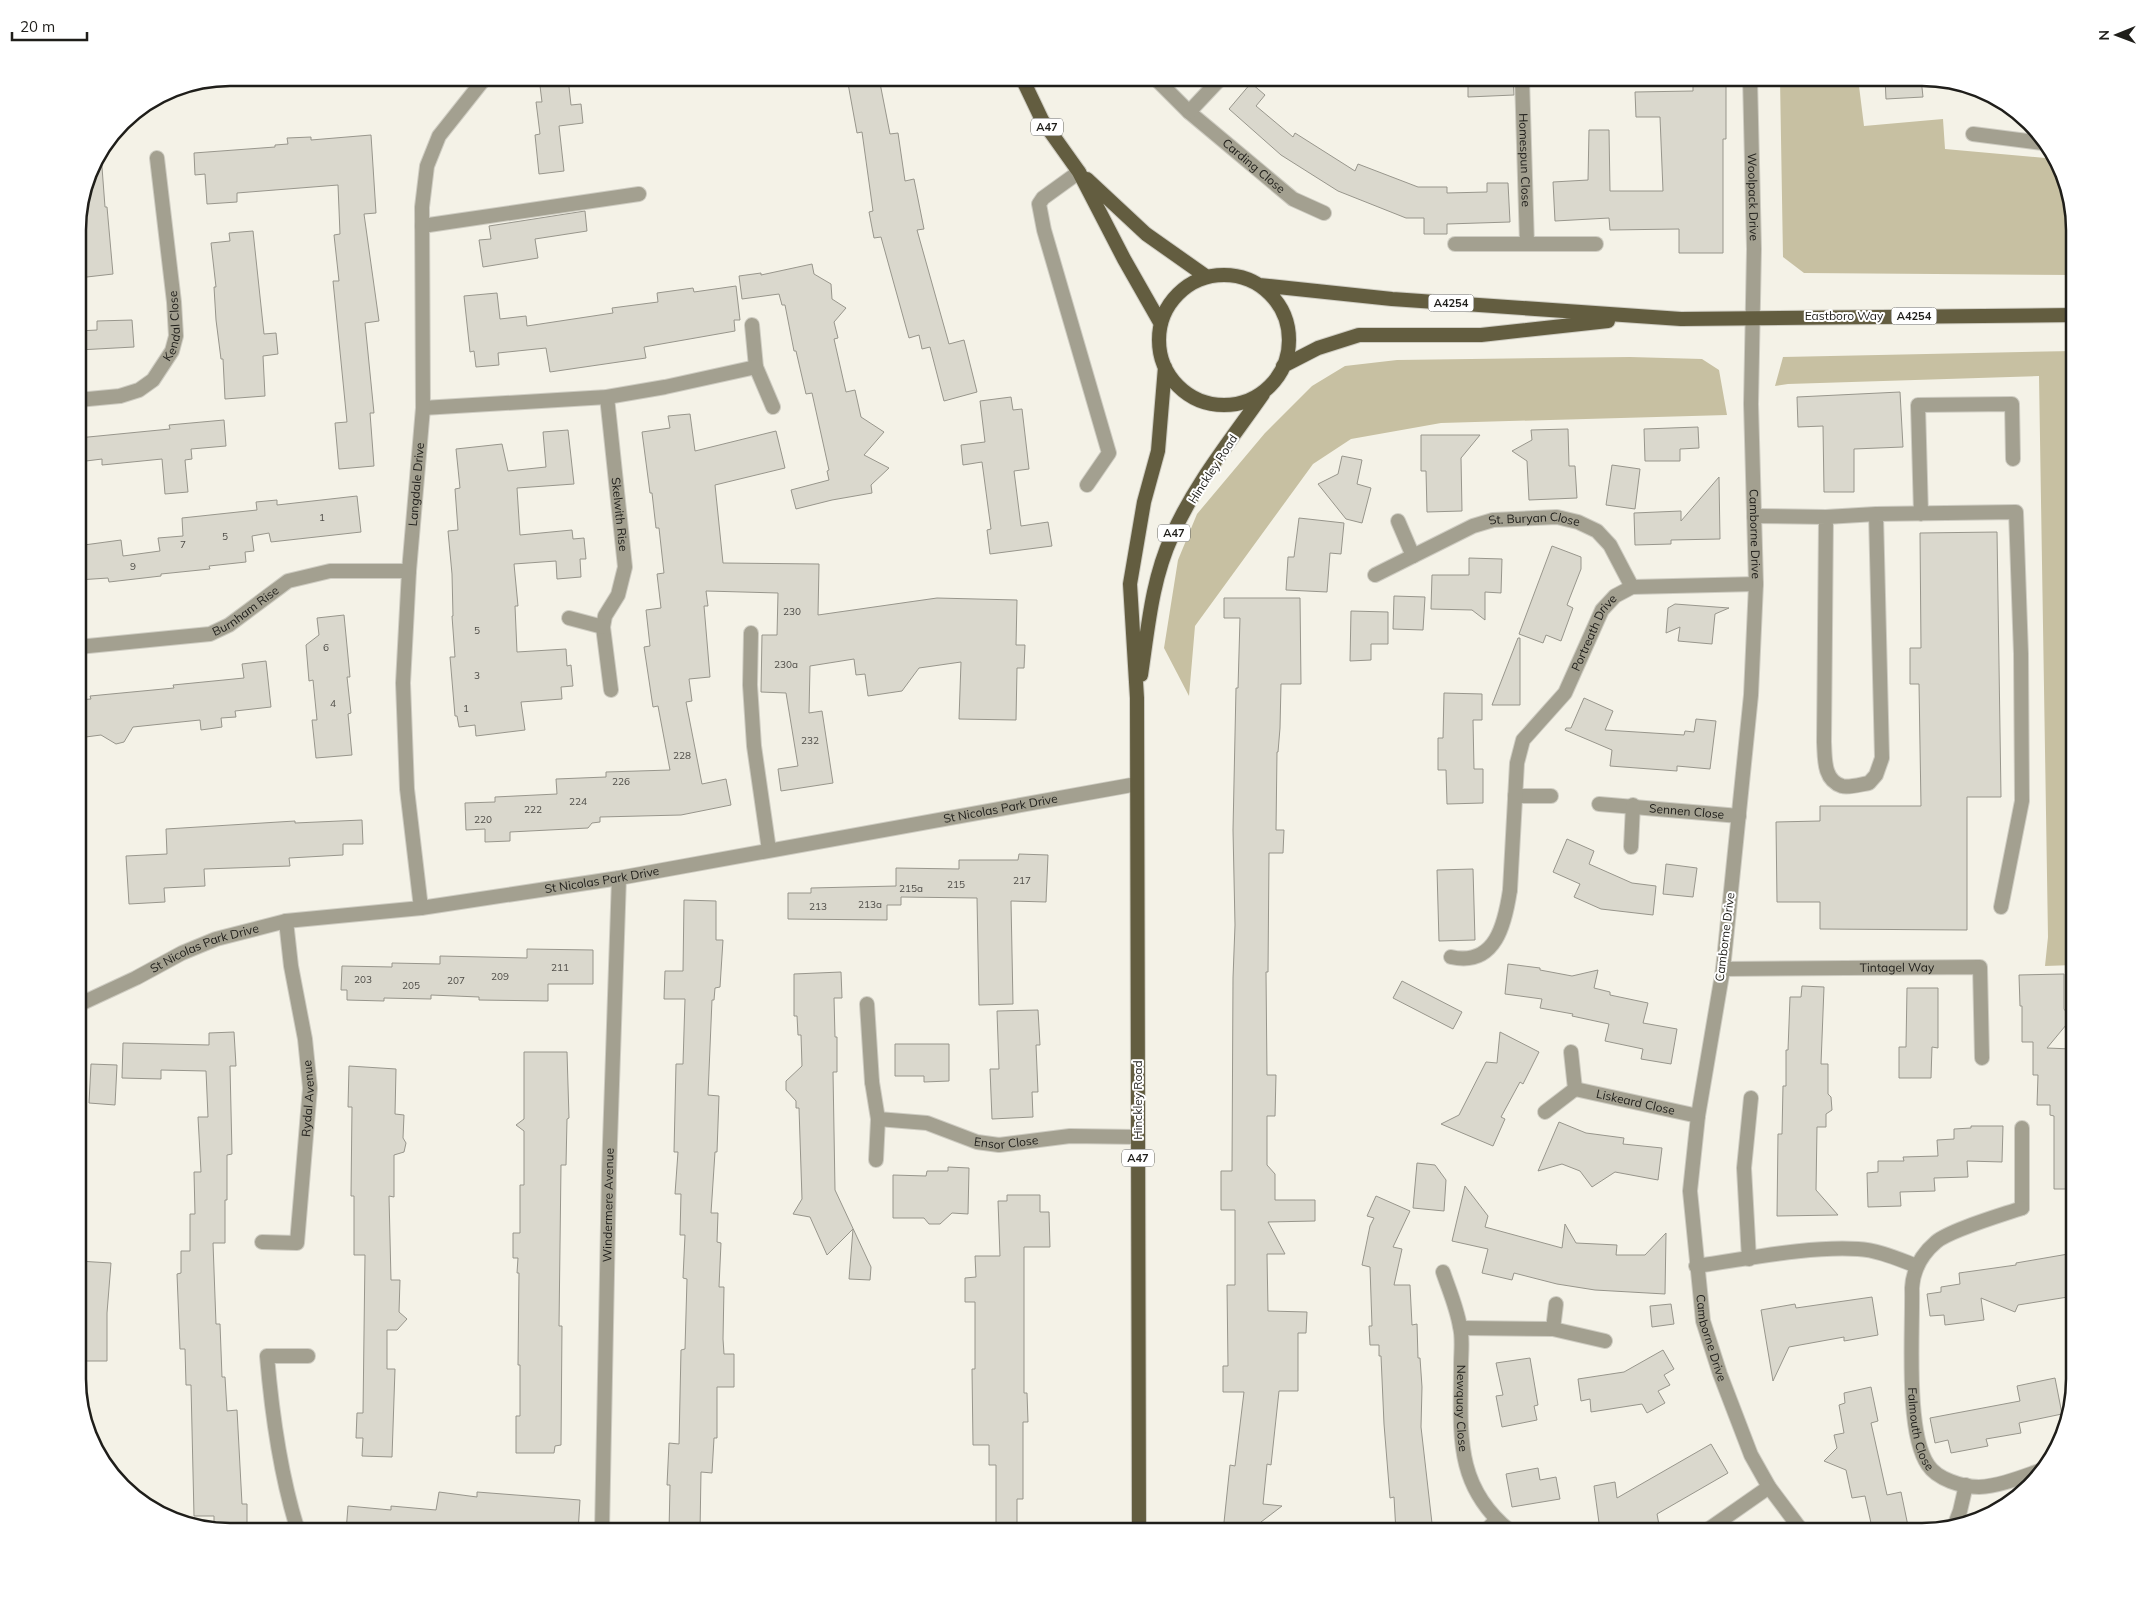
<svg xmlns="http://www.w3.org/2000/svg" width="2152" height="1609" font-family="Mulish,sans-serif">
<rect width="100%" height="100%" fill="#f4f2e7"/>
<path fill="#c7c0a2" d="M1780,78H1858L1864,126L1943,119L1945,149L2056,159L2059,162L2074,230V275L1804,273L1783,257Z
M2074,351V965L2045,966L2048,937L2039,376L1788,384L1775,386L1783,357Z
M1630,357L1702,359L1719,370L1727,415L1441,423L1351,439L1313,464L1195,626L1189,696L1164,648L1178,560L1197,514L1265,433L1312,386L1345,366L1397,360Z"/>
<path fill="#dad8cd" stroke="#98968c" d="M539,78H568L571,105L581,104L583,123L559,126L564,171L539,174L535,135L540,134L536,102H542Z
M847,78H879L890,134L898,133L905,181L914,179L924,229L917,230L949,344L964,340L977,392L944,401L930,347L922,349L919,335L909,338L881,237L874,238L869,212L873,211L862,132L857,133Z
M1468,78H1513L1514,95L1468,97Z
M1693,78H1726V139H1723V253H1679V229L1610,230L1609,218L1555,221L1553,182L1588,180L1589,130H1609L1610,191H1663L1660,117H1636L1635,92L1693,91Z
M1885,78H1921L1923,97L1886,99Z
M1251,83L1265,95L1256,106L1293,137L1295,133L1355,171L1358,164L1418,187H1447V193L1487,192V183H1508L1510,222L1447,224V234H1424V218H1406L1338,191L1281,155L1229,109Z
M371,135L376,213L364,214L379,321L365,323L374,413H370L374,466L339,469L335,423L347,422L333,281H339L334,235L340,234L338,185L237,193V202L207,204L205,174L195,175L194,153L275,147V145L288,144L287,138L311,137V140Z
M101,154L105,207H107L113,274L78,278V220L89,171Z
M585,211L587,231L535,239L538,258L483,267L479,240L491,239L489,226Z
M253,231L264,334L276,333L278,354L263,356L265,396L225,399L223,359H221L216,320L214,287H216L211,243L230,241L229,233Z
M812,264L814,274L831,284L832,299L846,308L834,322L838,338L834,339L846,392L855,390L861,417L884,432L864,455L889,468L871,485L872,493L832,500L796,509L791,490L829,480L827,471L829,470L812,393L806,394L796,351H794L785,305H782L779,294L742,299L739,276L761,273V275Z
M736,286L740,320H734L735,331L644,347L646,358L550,372L546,348L498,353L499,365L476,367L474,351L470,352L464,296L497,293L500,319L526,316L527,326L613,313L612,308L658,302L657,293L693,288L694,292Z
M132,320L134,347L78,350V331L97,330V321Z
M1900,392L1903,447L1854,449V492H1824L1823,426L1798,427L1797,397Z
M1011,397L1013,410L1022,409L1029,469L1014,471L1021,526L1048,522L1052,546L990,554L987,530L991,529L982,462L963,465L961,445L985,442L980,401Z
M690,414L695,451L776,431L785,468L715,485L723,563L819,564L818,615L937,598L1017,600L1016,645H1025L1024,668H1017L1016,720L959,719L961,662L919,668L902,691L868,696L865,674L856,675L854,659L810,666L809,713L822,711L833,783L781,791L778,769L798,766L786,693L761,692L762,635H777L778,593L706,591L708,606H704L710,677L689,679L692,701L686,702L702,784L726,779L731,805L681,815L600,817V822L592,823L588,828L510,832V841L485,842V829L466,830L465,803L495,802V797L557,794L556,779L606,777V772L670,770L658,706L653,707L644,647L650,646L646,610L661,608L657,574L664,573L659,528H656L652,493H650L642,432L670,428L668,416Z
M224,420L226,446L191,449L192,459L185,460L188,492L165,494L162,459L102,465V459L78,462V438L170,429L169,425Z
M1698,427L1699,448L1680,449V461H1645L1644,429Z
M1568,429L1569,466H1575L1577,498L1529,500L1527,461L1512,451L1532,440L1531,430Z
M568,430L574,484L517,488L520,535L572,530L573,539L584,538L586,559H580L581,577L557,579L556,561L514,564L518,606H515L517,652L566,649L567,666L571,665L573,686L561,687L562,699L521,702L525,730L476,736L475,725L459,727L457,716H455L450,657H455L452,616H453L452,574L448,531L458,530L455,489L460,488L456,449L502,444L508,471L546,467L543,432Z
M1421,435H1480L1461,458L1462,511L1427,512L1426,471H1421Z
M1342,456L1362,460L1357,484L1371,488L1362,523L1346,519L1318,484L1338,474Z
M1612,465L1640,469L1635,509L1606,505Z
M1719,477L1720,539L1671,540V544L1635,545L1634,513L1681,511V521Z
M357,496L361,532L271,542L269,533L252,536L254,551L245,552L246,562L209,566L210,569L161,574V576L109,582L108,578L78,580V553L84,552V545L121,540L123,556L160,551L158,538L183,536L182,518L257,510L256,502L277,500V505Z
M1299,518L1344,523L1341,554L1330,553L1327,592L1286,590L1288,557H1294Z
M1997,532L2001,797H1967V930L1820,929V902H1777L1776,822L1820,821V806H1921L1919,684H1910V648H1921L1920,533Z
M1552,546L1581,557V569L1567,605L1573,608L1561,641L1546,635L1543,643L1519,634Z
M1469,558L1502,559L1501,593L1485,592V620L1472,610L1431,609L1432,575H1469Z
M1394,596L1425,597L1423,630L1393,629Z
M1224,598H1300L1301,684H1281L1280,728L1278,752H1277L1276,830H1284L1283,853H1269L1268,972H1266L1267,1075H1276L1275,1116H1267V1165L1275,1174V1200H1315V1221L1268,1222L1285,1254H1267L1268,1311L1307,1312L1306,1333H1298V1391H1279L1271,1465L1267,1464L1263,1504L1282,1506L1261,1522L1260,1532H1223L1230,1465L1235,1466L1244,1392H1223V1366H1228L1227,1285H1235V1210H1221V1171H1232L1233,978L1235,925L1233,830L1236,688H1238L1240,618H1224Z
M1675,604L1729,608L1715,614L1712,644L1678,641L1680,627L1666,633L1668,608Z
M1351,611L1388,612V644H1371V660L1350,661Z
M344,615L350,677H347L351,713L348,714L352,755L316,758L312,720H317L313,680L309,681L306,645L319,635L317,618Z
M1518,638H1520V705H1492Z
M266,661L271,707L235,711L236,717L221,718L222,727L201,730L200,720L133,727L124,742L116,744L101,735L78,738V700L91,699L90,696L174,688L173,685L244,678L242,664Z
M1444,693L1482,694V720H1473L1474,769H1483V803L1447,804L1446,770H1438V738H1443Z
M1584,698L1613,711L1605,730L1684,735L1685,731L1694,732L1696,719L1716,721L1710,769L1677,766V771L1610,766L1612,750L1565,730L1566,728H1571Z
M362,820L363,844H343V855L289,858L290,866L204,869L205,886L164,888L165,902L129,904L126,856L167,854L166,829L295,821V823Z
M1567,839L1594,851L1589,864L1632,883L1656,886L1653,915L1601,909L1574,897L1580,884L1553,872Z
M1019,854L1048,855L1046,902L1011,901L1013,1004L979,1005L977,898L901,897V905H887V920L788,919V893H811V888L896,886V868L959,869V860H1018Z
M1666,864L1697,868L1693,897L1663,894Z
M1473,869L1475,940L1439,941L1437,870Z
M684,900L716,901V940H723L720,987L715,988L714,1000H712L708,1095L719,1096L717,1152H715L711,1213H718L717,1242L721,1243L719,1287H724L723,1339L724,1354H734V1387H717V1438H714L712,1473L701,1472L700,1532H669L670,1485H667L669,1443L679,1444L681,1350L685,1349L687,1279L683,1278L685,1235H680L681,1194H675L678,1152H674L676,1064H683L685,999H664L665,971H683Z
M527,949L593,950V984H548V1001L479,1000V997L431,995V999L384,998V1001L347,1000V990H341L342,966L392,967V963L440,964V956L527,958Z
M1508,964L1540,968V970L1572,976L1598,970L1594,988L1610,992V995L1648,1003L1643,1023L1677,1029L1671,1064L1641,1059L1643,1049L1605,1041L1609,1024L1572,1016L1573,1014L1540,1008L1542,999L1505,994Z
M841,972L842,998H834L835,1037H837V1072H833L835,1190L871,1267L870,1280L849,1279L853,1229L827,1255L810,1217L793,1214L802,1199L799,1108H796V1101L786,1090V1081L802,1066L801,1035H798L797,1016H794V974Z
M2064,974V1009L2071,1019L2047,1048L2071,1049V1083H2074V1189H2054V1116L2050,1115V1105H2037L2038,1075H2033V1042H2022V1006H2020L2019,975Z
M1402,981L1462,1012L1453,1029L1393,998Z
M1802,986L1824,987L1821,1064H1828V1094L1831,1097L1832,1110L1826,1114V1127H1817L1816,1190L1838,1215L1777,1216L1778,1134H1782L1783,1086H1786V1050H1788L1790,997H1801Z
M1907,988H1938V1048L1932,1047L1931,1078H1899V1047H1906Z
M1038,1010L1040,1045H1036L1038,1092H1032L1033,1117L992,1119L990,1069H999L997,1011Z
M234,1032L236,1066H230L232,1154L227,1155V1200H225V1243H213L216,1324H220L222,1377H225L227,1411L237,1410L242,1504H247V1532L214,1529V1516H194L191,1385H186L185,1349H180L177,1274L181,1273V1251H190V1214H195L194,1172H201L198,1117H208L206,1071L161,1070V1079L122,1078L123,1043L209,1045V1033Z
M1500,1032L1539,1052L1523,1084L1520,1082L1501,1117L1505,1119L1493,1146L1441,1124L1459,1115L1486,1062L1497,1063Z
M895,1044H949V1081L924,1082V1076H895Z
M524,1052H567L569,1118L567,1119L566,1165H561L559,1326H562L561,1445L555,1446L554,1453H516V1416H520V1365H518L519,1273H517L518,1258H513V1233H520V1185H524V1131L516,1125L524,1119Z
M91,1064L117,1065L115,1105L89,1103Z
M349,1066L396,1069L395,1114L404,1115L403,1138L406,1143L404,1152L394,1155V1197L389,1196L391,1280H400L399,1312L407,1319L397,1330H387V1369H395L392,1457L362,1456L363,1438H356L357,1413H363L365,1255H354V1196H351L352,1107H348Z
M1559,1122L1586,1133L1624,1138L1623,1144L1662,1148L1658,1180L1615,1172L1592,1187L1580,1171L1562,1164L1538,1171Z
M1971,1126H2003L2002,1162L1967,1161L1968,1177L1934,1178L1935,1191L1900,1192L1901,1206L1868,1207L1867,1173L1878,1172V1161H1904L1903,1157L1938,1156L1937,1140L1954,1139V1129L1971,1128Z
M1417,1163L1435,1165L1446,1180L1444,1211L1413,1208Z
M948,1167L969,1168L968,1214L952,1213L940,1224H929L924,1218H893V1175L926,1176L927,1171H948Z
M1465,1186L1488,1216L1485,1227L1562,1248L1565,1224L1576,1243L1617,1245L1616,1255H1645L1666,1233L1665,1294L1595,1290L1557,1284L1514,1273L1512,1280L1482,1273L1488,1249L1452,1241Z
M1007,1195H1040V1212H1049L1050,1247H1024V1393H1027L1028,1422H1023V1499H1017V1532H996V1465H989V1445H973L972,1369H975V1302H965V1278L976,1277L975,1256H1000L998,1201H1007Z
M1376,1196L1410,1211L1393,1247L1402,1249L1394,1285H1410L1412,1325L1417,1324L1418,1358H1420L1422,1387L1421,1427L1433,1532H1396L1394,1497L1390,1498L1384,1424L1381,1356H1379V1345H1370L1369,1326H1372L1370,1267L1362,1265L1370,1226L1374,1218L1367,1216Z
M2074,1253V1296L2018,1305L2015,1312L1981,1298L1984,1320L1945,1325L1944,1315L1930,1316L1927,1294L1941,1292V1287L1960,1284L1959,1273L2016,1265V1263Z
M78,1261L111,1263L107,1313V1361H78Z
M1872,1297L1878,1335L1844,1341V1337L1789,1347L1773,1381L1761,1310L1795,1304L1796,1308Z
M1671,1304L1674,1324L1652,1327L1650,1306Z
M1663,1350L1674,1369L1664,1375L1670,1385L1658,1391L1665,1403L1647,1413L1642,1404L1591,1412L1590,1399L1581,1401L1578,1379L1624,1372Z
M1530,1358L1538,1405L1534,1406L1537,1420L1502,1427L1496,1396L1503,1395L1496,1363Z
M2055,1378L2062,1414L2019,1423L2021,1433L1986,1439L1988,1446L1951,1453L1948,1440L1935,1443L1930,1418L2020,1401L2017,1386Z
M1871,1387L1878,1421L1871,1423L1887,1495L1901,1492L1908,1526L1883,1532H1873L1865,1496L1852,1498L1846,1470L1824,1461L1837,1448L1834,1435L1844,1433L1839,1405L1845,1403L1844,1393Z
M1711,1444L1728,1473L1657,1514L1659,1525L1628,1530V1526L1600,1530L1594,1486L1615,1482L1617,1498Z
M1538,1468L1540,1480L1556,1477L1560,1499L1512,1507L1506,1474Z
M439,1492L477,1497V1492L580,1500L578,1532H346L348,1506L391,1510V1506L436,1510Z"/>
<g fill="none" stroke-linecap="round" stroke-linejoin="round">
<g stroke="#ceccc2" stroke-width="16">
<path id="service" d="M1973,134L2043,143
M1079,172L1043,198L1039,204L1044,230L1109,453L1087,485
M422,226L639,194
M1921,514L1918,405L2012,404L2013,459
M1754,516L1826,517L1876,514L2016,512L2021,654L2022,801L2001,907
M1826,517L1824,742C1825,758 1823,780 1842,786C1849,788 1862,784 1869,783L1876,775L1882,758L1876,514
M751,633L750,685L754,746L769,850
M1451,957C1496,967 1505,923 1510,890
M867,1004L872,1082
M2022,1128V1208
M1749,1259L1744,1168L1751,1098
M1955,1524L1960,1511L1966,1485"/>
</g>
<g stroke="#ceccc2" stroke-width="16">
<g id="minor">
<path id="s1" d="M1522,78L1527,244"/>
<path id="s2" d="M1750,78L1754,249L1751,404L1756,584L1751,695L1723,969L1698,1116L1690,1191L1703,1321L1720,1374L1751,1455L1769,1487L1802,1531"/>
<path id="s3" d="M1156,79L1189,112L1293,199L1324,213"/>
<path d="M1189,112L1221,78"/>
<path d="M1455,244H1596"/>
<path d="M752,325L756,367L773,407"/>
<path id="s4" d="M607,397L625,567L618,595L605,616L603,627L611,690"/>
<path id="s5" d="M78,400L120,396L139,390L153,380L172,351L176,336L174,302L157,158"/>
<path d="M423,408L607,397L665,387L756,367"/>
<path d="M1398,521L1413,556"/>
<path id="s6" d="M1375,575L1473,526L1493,520L1557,517L1578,522L1597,531L1610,545L1632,587"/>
<path d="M569,618L603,627"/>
<path id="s7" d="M78,647L210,634L229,625L288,581L330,571H409"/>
<path d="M1515,796H1551"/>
<path id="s8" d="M1599,804L1739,816"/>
<path d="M1631,847L1633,805"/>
<path id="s9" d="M1510,890L1517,763L1523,740L1565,693L1602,610L1615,596L1632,587L1756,584"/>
<path id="s10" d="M421,908L407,789L403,683L409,571L423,408L422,207L427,166L439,136L485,78"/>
<path id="s11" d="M1723,969L1980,967L1982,1058"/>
<path id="s12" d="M78,1005L136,978L182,953L216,939L286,921L421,908L619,878L1137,784"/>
<path d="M872,1082L878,1119L876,1160"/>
<path id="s13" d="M1575,1089L1698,1116"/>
<path d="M1545,1112L1575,1089L1571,1052"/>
<path id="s14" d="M878,1119L927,1123L977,1142L999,1145L1070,1136L1138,1137"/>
<path id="s15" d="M2022,1208C2002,1215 1950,1230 1936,1242C1922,1254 1913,1270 1912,1288C1913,1331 1905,1432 1928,1465C1937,1479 1962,1487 1979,1487C2001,1486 2024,1476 2045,1469"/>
<path id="s16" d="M262,1242L297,1243L310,1088L305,1039L291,966L286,921"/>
<path d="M1696,1266C1748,1259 1806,1246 1858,1249C1878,1250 1898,1259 1917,1266"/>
<path id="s17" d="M1443,1272C1449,1290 1457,1308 1460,1327C1463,1338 1461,1352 1461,1365C1461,1431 1453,1485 1510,1531"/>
<path d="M1461,1328L1553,1329L1605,1341"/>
<path d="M1553,1329L1556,1304"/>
<path d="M298,1531C280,1474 272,1416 267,1356H308"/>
<path id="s18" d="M602,1531L609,1172L619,878"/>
<path d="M1486,1531L1496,1520"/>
<path d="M1706,1531L1769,1487"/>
</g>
</g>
<g stroke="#ceccc2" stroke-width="16">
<path id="primary" d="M1022,78L1042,120L1079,172L1124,259L1161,324
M1087,179L1146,234L1207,277
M1159 340a65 65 0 1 1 130 0a65 65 0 1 1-130 0Z
M1259,285L1392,299L1681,319L2074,315
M1283,366L1318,348L1359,335H1481L1608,321
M1141,675C1148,628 1152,579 1172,536C1194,485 1231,440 1263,394
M1139,1531L1137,698L1130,584L1144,502L1158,451L1165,367"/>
</g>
<use href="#service" stroke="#a3a090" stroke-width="14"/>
<use href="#minor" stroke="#a3a090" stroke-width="14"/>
<use href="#primary" stroke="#635d40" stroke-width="14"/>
</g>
<g text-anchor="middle" stroke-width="4" stroke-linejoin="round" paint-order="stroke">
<g font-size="10" fill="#4e4c47">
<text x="322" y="521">1</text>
<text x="225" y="540">5</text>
<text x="183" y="548">7</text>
<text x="133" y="570">9</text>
<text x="792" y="615">230</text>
<text x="477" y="634">5</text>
<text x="326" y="651">6</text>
<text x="786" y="668">230a</text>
<text x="477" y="679">3</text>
<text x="333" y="707">4</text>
<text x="466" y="712">1</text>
<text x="810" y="744">232</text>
<text x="682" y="759">228</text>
<text x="621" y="785">226</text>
<text x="578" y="805">224</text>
<text x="533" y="813">222</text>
<text x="483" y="823">220</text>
<text x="1022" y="884">217</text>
<text x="956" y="888">215</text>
<text x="911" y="892">215a</text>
<text x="870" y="908">213a</text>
<text x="818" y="910">213</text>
<text x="560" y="971">211</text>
<text x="500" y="980">209</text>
<text x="363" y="983">203</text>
<text x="456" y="984">207</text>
<text x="411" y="989">205</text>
</g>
<g fill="#fff" stroke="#62625f" stroke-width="1">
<rect x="1031" y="118.5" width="32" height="17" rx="4"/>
<rect x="1428.5" y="294.5" width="45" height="17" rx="4"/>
<rect x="1891.5" y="307.5" width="45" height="17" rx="4"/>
<rect x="1158" y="524.5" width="32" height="17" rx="4"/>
<rect x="1122" y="1149.5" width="32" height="17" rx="4"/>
</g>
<g font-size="11" font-weight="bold" fill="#1f1e1a">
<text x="1047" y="131">A47</text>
<text x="1451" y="307">A4254</text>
<text x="1914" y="320">A4254</text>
<text x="1174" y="537">A47</text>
<text x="1138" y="1162">A47</text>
</g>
<g font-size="12" fill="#1f1e1a" stroke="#fff">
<text dy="4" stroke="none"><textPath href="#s1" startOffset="82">Homespun Close</textPath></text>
<text dy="4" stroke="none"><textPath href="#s3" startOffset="131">Carding Close</textPath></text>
<text dy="4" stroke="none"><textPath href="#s2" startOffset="119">Woolpack Drive</textPath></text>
<text x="1844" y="320">Eastboro Way</text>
<text dy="4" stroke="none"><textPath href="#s5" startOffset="139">Kendal Close</textPath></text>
<text transform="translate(1213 469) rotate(-57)" y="4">Hinckley Road</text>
<text dy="4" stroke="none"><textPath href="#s10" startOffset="425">Langdale Drive</textPath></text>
<text dy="4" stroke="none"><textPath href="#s4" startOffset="118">Skelwith Rise</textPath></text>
<text dy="4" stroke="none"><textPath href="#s6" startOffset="172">St. Buryan Close</textPath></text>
<text dy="4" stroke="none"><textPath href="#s2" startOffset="456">Camborne Drive</textPath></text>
<text dy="4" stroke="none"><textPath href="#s7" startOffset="175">Burnham Rise</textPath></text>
<text dy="4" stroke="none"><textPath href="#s9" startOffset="281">Portreath Drive</textPath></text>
<text dy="4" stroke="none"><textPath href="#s12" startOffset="949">St Nicolas Park Drive</textPath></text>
<text dy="4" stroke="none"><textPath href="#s8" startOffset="88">Sennen Close</textPath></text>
<text dy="4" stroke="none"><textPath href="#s12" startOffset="544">St Nicolas Park Drive</textPath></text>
<text transform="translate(1725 937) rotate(-83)" y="4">Camborne Drive</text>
<text dy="4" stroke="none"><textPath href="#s12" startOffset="139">St Nicolas Park Drive</textPath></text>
<text dy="4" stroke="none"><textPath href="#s11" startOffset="174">Tintagel Way</textPath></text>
<text dy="4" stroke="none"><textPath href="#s16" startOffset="180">Rydal Avenue</textPath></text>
<text transform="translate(1138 1100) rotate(-90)" y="4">Hinckley Road</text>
<text dy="4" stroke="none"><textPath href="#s13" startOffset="62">Liskeard Close</textPath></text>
<text dy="4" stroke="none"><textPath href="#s14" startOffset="132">Ensor Close</textPath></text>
<text dy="4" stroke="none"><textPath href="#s18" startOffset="326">Windermere Avenue</textPath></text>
<text dy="4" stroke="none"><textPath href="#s2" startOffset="1266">Camborne Drive</textPath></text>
<text dy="4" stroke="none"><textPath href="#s17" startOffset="139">Newquay Close</textPath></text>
<text dy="4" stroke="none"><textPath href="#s15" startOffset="288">Falmouth Close</textPath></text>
</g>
</g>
<path d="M0 0H2152V1609H0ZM230 86H1922A144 144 0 0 1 2066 230V1379A144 144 0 0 1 1922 1523H230A144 144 0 0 1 86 1379V230A144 144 0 0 1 230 86Z" fill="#fff" fill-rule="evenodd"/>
<path fill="none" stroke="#1f1e1a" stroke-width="2.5" d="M230 86H1922A144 144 0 0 1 2066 230V1379A144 144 0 0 1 1922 1523H230A144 144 0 0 1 86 1379V230A144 144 0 0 1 230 86Z"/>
<g transform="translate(2117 35) rotate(269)" stroke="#ffffff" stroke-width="4" paint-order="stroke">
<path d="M0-4L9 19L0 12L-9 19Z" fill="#1f1e1a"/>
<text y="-8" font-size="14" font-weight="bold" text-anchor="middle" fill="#1f1e1a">N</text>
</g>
<path d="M12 32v8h75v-8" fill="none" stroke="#1f1e1a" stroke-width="2.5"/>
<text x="20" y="32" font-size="15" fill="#1f1e1a" stroke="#ffffff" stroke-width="4" paint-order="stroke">20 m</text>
</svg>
